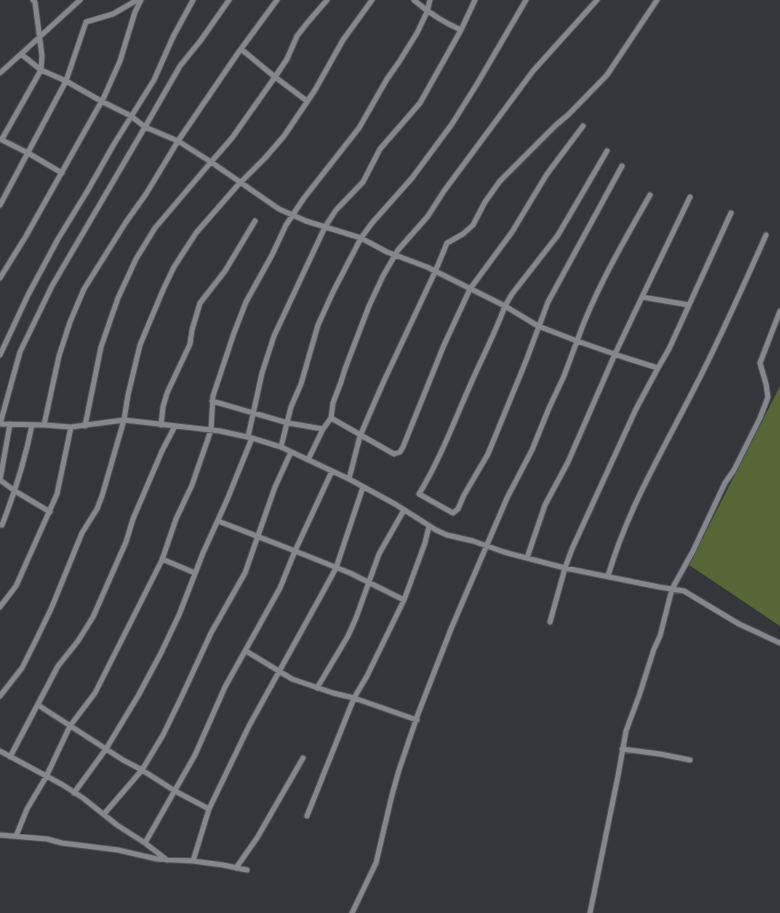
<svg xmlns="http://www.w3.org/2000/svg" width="780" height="913" viewBox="0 0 780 913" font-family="'Space Grotesk',sans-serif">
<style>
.green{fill:#566637}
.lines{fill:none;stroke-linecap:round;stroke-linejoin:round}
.minor-casing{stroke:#505156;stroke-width:7}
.minor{stroke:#84878d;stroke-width:5}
</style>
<rect width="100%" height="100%" fill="#33363b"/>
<path class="green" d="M780 386V626L689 565Z"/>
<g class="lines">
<defs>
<path id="minor" d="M461 30 475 0
M241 49 275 77 232 138 211 162 279 209 306 221 361 238 387 252 427 267 505 306 512 294 558 235 607 151
M21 54 80 0
M0 73 21 54 41 70 66 81 101 101 131 116 145 127 180 66 201 40 229 0
M307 101 275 77 287 59 297 36 308 22 327 0
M0 139 28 153 62 173
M2 139 41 70 42 56 35 2 33 0
M622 166 548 302 526 361 488 454 464 495 458 509 453 513 419 494C441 458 455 419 472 381 483 356 496 331 505 306L538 326 577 341C595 290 623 243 650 195
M0 205 66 81 86 22 113 14 137 0
M0 278 26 236 104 97 120 61 135 12 141 0
M642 297 690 197
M780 311 760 363 766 384 768 397 760 418 734 470 725 483 693 551 672 589 684 591 739 624 780 643
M0 355 28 295 58 239 88 190 114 144 154 80 173 37 193 0
M658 368 669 349 731 213
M212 401 288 423 323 429 331 418 333 403 341 382 345 369 369 306 383 276 398 250 428 216 444 191 533 71 597 0
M331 418 394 454 400 452 403 447 444 345 470 289 512 232 547 174 583 126
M0 424 44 425 71 427 124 420 220 431 252 438 281 447 349 479 395 504 436 530 447 535 473 541 504 552 565 568 659 587 672 589 660 636 654 649 639 696 626 731 618 776 590 913
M0 424 20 352 52 286 145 127 178 141 146 194 126 222 84 289 70 322 59 356 44 425
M10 424 0 480 15 491 50 512
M161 425 163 407 167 393 190 344 192 330 200 303 225 271 255 221
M85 426 101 347 118 298 136 259 155 228 211 162 178 141 238 53 277 0
M248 437 262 373 274 336 325 227 336 210 363 182 380 149 420 103 461 30C443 22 429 13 414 0
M281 447 291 407 301 384 318 325 333 292 361 238 372 223 412 178 452 124 477 84 526 0
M308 460 323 429
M332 471 295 551 350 573 404 600 425 543 429 526
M349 479 360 436 383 383 435 272 447 243 463 234 473 225 485 202 500 181 556 125 568 115 607 75 657 0
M2 525C15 492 25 460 32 425
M527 558 545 505 568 462 615 354 642 297 689 305
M162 559 195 573
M608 576C628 508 662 452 694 389 720 339 743 287 766 235
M0 607 16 586 57 494 71 427
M246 651 292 679 333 693 354 698 417 720
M317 688 348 636 356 618 379 554 404 510
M0 696 22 668 37 638 51 609 82 533 97 509 102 496 124 420 128 395 140 345 163 290 174 267 196 233 237 186 265 158 284 136 315 90 343 40 372 0
M38 705 123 760 142 770 175 791 209 809 249 726 323 592 336 568 363 487
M622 749 660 754 690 760
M0 751 63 785 83 798 117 825 145 843 167 860
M10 757 58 666 78 641 93 617 126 542 133 519 162 451 175 426
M74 793 106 749 138 696 161 653 179 615 203 553 227 500 252 438
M104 814 142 770 163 735 181 698 211 633 245 573 275 487 291 452
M307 816 354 698 367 676 404 600
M0 835 47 839 62 843 118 850 157 859 193 861 223 865 247 870
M16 836 27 809 46 777 70 726 95 693 162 560 176 519 192 485 211 430 213 396 234 333 246 302 272 255 286 225 304 198 359 128 387 79 399 62 417 33 427 12 430 0
M145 843 195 755 225 687 280 588 295 551 218 521
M193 861 209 809
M236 868 257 838 303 758
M352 913 376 863 392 795 399 770 418 714 451 629 507 498 532 450 549 408 564 376 577 341 623 357 658 368 636 409 572 549 565 568 550 622"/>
</defs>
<use href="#minor" class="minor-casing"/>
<use href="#minor" class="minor"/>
</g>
</svg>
